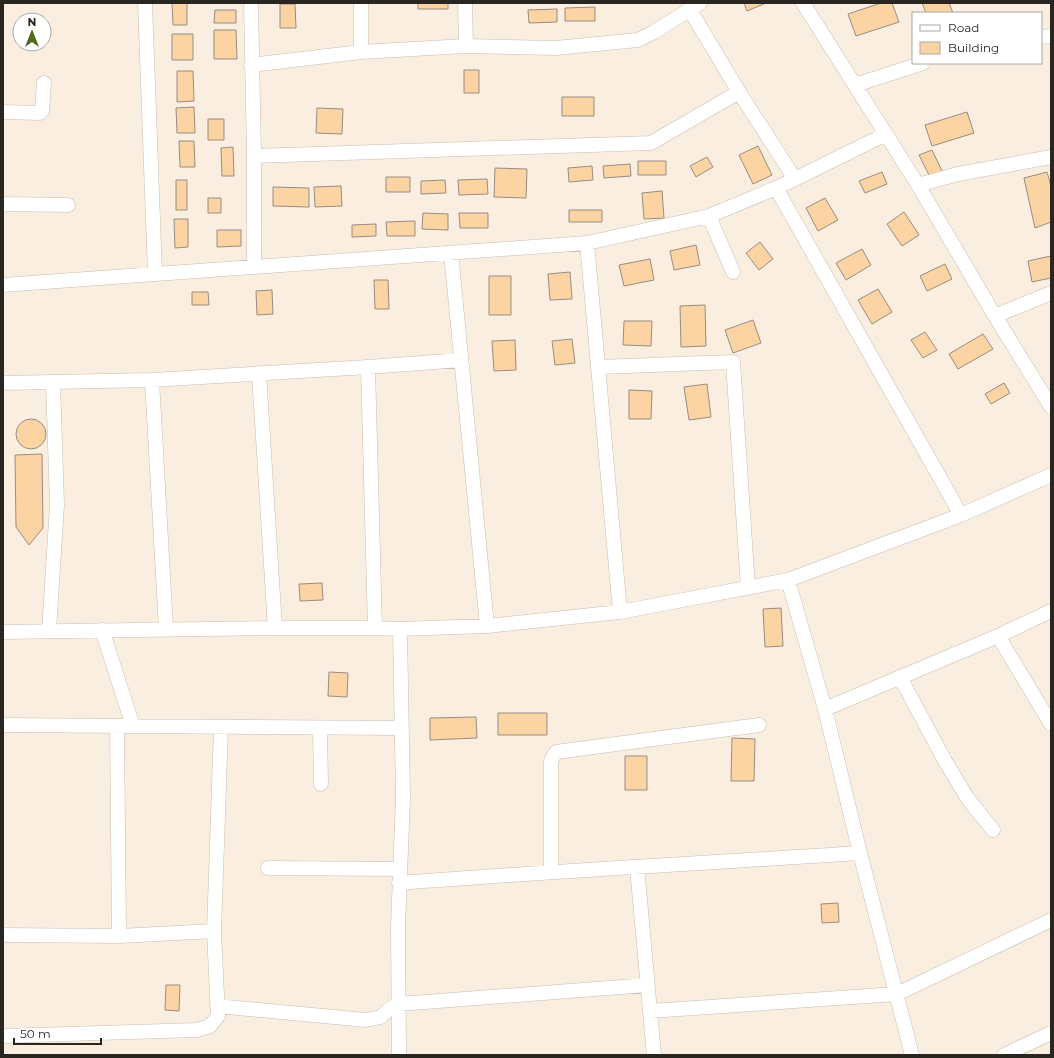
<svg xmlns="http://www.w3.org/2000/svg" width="1054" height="1058" viewBox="0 0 1054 1058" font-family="Montserrat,sans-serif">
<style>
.building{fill:#fcd3a3;stroke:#988d81}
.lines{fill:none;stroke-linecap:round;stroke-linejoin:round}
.minor-casing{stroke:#c8bdb0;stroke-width:15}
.minor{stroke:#fff;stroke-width:14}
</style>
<rect width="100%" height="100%" fill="#faeee1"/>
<path class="building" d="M172 3H187V25H173Z
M418 3H448V9H418Z
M744 3H766L747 11Z
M881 3H892L899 22 856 36 848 14Z
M922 3H949L953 13H926Z
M280 4H295L296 28H280Z
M595 7V21H565V8Z
M557 9V22L529 23 528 10Z
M215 10H236V23H214Z
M214 30H236L237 59H214Z
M172 34H193V60H172Z
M464 70H479V93H464Z
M177 71H193L194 101 177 102Z
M562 97H594V116H562Z
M194 107 195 133H177L176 108Z
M317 108 343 109 342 134 316 133Z
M967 112 974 133 932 146 925 125Z
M208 119H224V140H208Z
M179 141H194L195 167H180Z
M758 146 772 175 753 184 739 155Z
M233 147 234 176H222L221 148Z
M932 150 943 173 931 179 919 155Z
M707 157 713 167 696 177 690 166Z
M638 161H666V175H638Z
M630 164 631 176 604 178 603 166Z
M592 166 593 180 569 182 568 168Z
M495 168 527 169 526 198 494 197Z
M882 172 887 184 865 193 859 181Z
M1047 172 1051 186V222L1035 228 1024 178Z
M386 177H410V192H386Z
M487 179 488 194 459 195 458 180Z
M176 180H187V210H176Z
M445 180 446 193 421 194V181Z
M341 186 342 206 315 207 314 187Z
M273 187 309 188V207L273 206Z
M662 191 664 218 644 219 642 193Z
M208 198H221V213H208Z
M825 198 838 220 818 231 806 208Z
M569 210H602V222H569Z
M904 212 919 235 902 246 887 224Z
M423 213 448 214V230L422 229Z
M459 213H488V228H460Z
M174 219H188V247L175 248Z
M415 221V236H387L386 222Z
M376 224V236L352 237V225Z
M217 230H241V246L217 247Z
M760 242 773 259 759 270 746 253Z
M696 245 700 265 674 270 670 251Z
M862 249 871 265 846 280 836 263Z
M1051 256V278L1032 282 1028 261Z
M650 259 654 280 624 286 619 265Z
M945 264 952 279 927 291 920 276Z
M570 272 572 299 550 300 548 274Z
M489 276H511V315H489Z
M374 280H388L389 309H375Z
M878 289 892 312 872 324 858 300Z
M272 290 273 314 257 315 256 291Z
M192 292H208L209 305H192Z
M705 305 706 346 681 347 680 306Z
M753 320 761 343 733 353 725 330Z
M624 321H652L651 346 623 345Z
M925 332 937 350 923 358 911 340Z
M983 334 993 349 958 369 949 354Z
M572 339 575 363 555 365 552 341Z
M515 340 516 370 494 371 492 341Z
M1004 383 1010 393 991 404 985 394Z
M707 384 711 417 689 420 684 387Z
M629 390 652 391 651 419H629Z
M16 434a15 15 0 1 1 30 0a15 15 0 1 1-30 0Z
M42 454 43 528 29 545 16 527 15 455Z
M322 583 323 600 300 601 299 584Z
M781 608 783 646 765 647 763 609Z
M329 672 348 673 347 697 328 696Z
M498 713H547V735H498Z
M476 717 477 738 430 740V718Z
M732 738 755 739 754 781H731Z
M625 756H647V790H625Z
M838 903 839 922 822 923 821 904Z
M166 985H180L179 1011 165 1010Z"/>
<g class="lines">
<defs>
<path id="minor" d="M145 3 155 274
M251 3 254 156V267
M465 3 466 46
M803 3 918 185 995 316 1051 407
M690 10 739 92 795 179 776 188
M1041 37 1051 36
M361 52V3
M251 65 361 52 466 46 556 48 638 40 654 32 700 3
M855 85 923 63
M3 112 40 113 42 111 44 83
M254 156 651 143 739 92
M795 179 886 134
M918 185 958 174 1051 157
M3 204 68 205
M709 216 733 272
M587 243 620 612 788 580 961 515 1051 475
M3 285 587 243 709 216 776 188 961 515
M995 316 1051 293
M368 367 375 628
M598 367 733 362 748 588
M259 373 275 628
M152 380 166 629
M3 383 152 380 368 367 461 360
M788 580 825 709 860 853 912 1055
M487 626 620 612
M102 630 133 726
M49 631 57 505 53 382
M3 632 275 628H375L400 629 487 626 451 253
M998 636 1051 724
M900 677 945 761 968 799 993 830
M825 709 998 636 1051 611
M3 725 402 728
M117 726 119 936
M320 728 321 784
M637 867 654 1055
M268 868 400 869
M551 872V761L556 752 759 725
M399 883C553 871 706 863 860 853
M3 935 119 936 214 931 221 727
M217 1006 366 1020 381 1017 388 1010 399 1004 647 985
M650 1011 897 994 1051 920
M3 1036 197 1030 210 1026 218 1016 214 931
M399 1055 398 927 403 797 400 629
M1004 1055 1051 1033"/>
</defs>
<use href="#minor" class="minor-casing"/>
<use href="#minor" class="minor"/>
</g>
<rect width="1054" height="1058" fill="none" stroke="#292520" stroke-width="8"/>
<rect x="912" y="12" width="130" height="52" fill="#ffffff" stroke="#a9a8a6"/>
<rect x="920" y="25" width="20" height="6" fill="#ffffff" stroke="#a9a8a6"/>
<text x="948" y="32" font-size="12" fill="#292520">Road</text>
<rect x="920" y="42" width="20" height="12" fill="#fcd3a3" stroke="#a9a8a6"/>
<text x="948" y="52" font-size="12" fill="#292520">Building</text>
<g transform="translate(32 32)"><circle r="19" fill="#ffffff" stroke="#a9a8a6"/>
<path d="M0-3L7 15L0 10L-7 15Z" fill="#526a1a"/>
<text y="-6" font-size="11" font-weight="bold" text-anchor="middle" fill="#292520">N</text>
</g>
<path d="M14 1038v6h87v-6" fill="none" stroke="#292520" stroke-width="2"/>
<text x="20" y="1038" font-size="12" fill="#292520" stroke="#ffffff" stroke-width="3" paint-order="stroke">50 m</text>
</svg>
